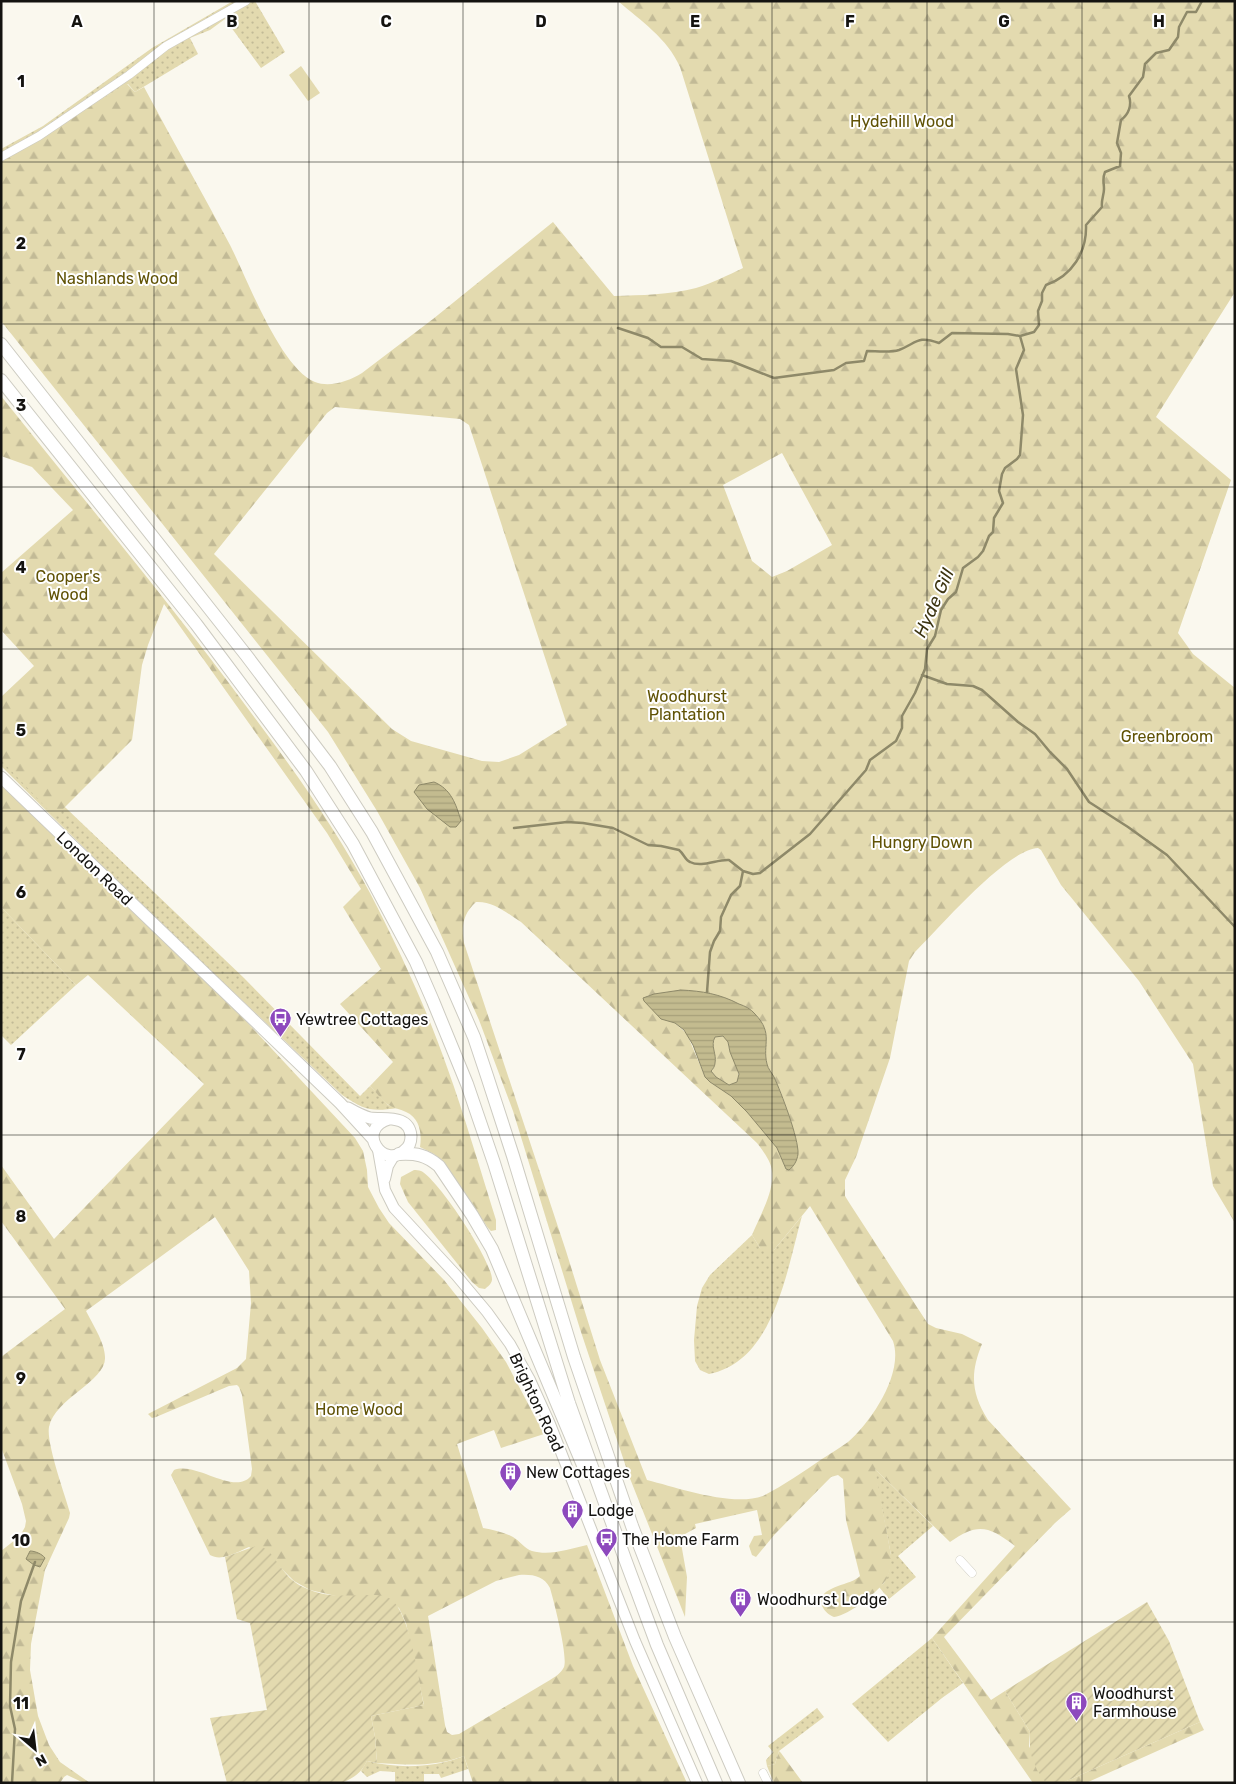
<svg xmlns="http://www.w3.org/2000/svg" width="1236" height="1784" viewBox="0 0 1236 1784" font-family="Rubik,sans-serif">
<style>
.grass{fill:url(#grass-dots)}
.forest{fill:url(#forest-firs);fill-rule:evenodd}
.park{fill:#e3daaf}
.garden{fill:url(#garden-furrows)}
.water{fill:url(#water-rules);stroke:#8e8969;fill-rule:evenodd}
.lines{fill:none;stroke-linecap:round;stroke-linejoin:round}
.stream{stroke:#8e8969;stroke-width:2.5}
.minor-casing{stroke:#cdcbc1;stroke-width:9}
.tertiary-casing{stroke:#cdcbc1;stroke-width:12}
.secondary-casing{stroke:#cdcbc1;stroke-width:13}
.trunk-casing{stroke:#cdcbc1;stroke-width:14}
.minor{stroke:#fff;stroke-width:8}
.tertiary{stroke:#fff;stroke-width:10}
.secondary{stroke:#fff;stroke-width:11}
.trunk{stroke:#fff;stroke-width:12}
.grid{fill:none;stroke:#141310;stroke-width:1;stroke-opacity:0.55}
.labels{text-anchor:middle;stroke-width:4;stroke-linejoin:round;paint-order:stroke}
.park-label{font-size:16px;fill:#605205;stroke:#fff}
.street-label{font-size:16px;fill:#141310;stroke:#fff}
.poi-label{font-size:16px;fill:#141310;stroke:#fff;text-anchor:start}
.water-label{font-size:18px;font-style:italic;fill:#3d3512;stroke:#fff}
.grid-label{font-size:16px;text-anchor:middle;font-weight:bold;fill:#141310;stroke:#fff;stroke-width:4;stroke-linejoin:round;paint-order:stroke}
</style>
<defs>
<pattern id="grass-dots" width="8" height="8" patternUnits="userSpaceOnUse" patternTransform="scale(1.25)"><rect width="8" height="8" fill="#e3daaf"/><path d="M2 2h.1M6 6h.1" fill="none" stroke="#c2ba96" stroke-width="1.8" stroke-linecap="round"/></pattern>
<pattern id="forest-firs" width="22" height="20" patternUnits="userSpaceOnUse" patternTransform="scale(1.25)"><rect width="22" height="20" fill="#e3daaf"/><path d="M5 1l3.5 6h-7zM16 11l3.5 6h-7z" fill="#c2ba96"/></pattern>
<pattern id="garden-furrows" width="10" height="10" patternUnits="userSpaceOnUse" patternTransform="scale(1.25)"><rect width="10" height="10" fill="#e3daaf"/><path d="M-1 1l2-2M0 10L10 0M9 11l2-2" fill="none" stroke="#c2ba96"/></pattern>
<pattern id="water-rules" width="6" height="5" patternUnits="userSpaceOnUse" patternTransform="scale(1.25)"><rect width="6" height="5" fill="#c3bb8f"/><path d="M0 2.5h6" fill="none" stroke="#a7a07a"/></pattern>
</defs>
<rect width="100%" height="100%" fill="#faf8ee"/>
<path class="grass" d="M233 1H255L285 52 261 68 225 19 210 30 190 38 198 54 135 92 128 84 1 157V149L43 126 152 48Z
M1 746 244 978 360 1096 370 1086 388 1105 398 1108C370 1112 365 1110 342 1095L149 912 1 766Z
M1 907 76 985 11 1045 1 1035Z
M802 1216C787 1269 774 1362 709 1374L700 1370 695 1361 694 1340 697 1306 702 1288 710 1275 752 1235 760 1248 774 1250Z
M874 1468 933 1526 898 1556 916 1577 889 1599 879 1587 884 1583 889 1572 891 1555Z
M932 1638 963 1683 942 1698 888 1742 852 1704Z
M817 1708 824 1717 779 1751 775 1764 767 1766 766 1760 773 1752 768 1746Z
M464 1756 468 1769 441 1778 439 1774H424V1783H395V1772L380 1771 367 1777 361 1771 367 1761C398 1769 434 1768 464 1756Z"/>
<path class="forest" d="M618 1H1235V292L1156 417 1231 480 1178 633 1193 654 1235 688V1223L1213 1186 1193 1064 1139 981 1061 885 1041 850 1038 848C1007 849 938 929 915 952L909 961 890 1058 856 1157 845 1180V1196L850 1204 928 1324 936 1328 962 1334 982 1344C970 1373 971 1393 988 1420L1071 1509 1055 1523 944 1637 991 1700 1005 1691 1030 1732 1029 1746 1046 1783H1033L932 1638 1015 1546C988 1525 977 1523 950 1542L875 1469 891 1555C891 1563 891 1570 887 1578 881 1590 848 1616 834 1617 829 1615 825 1612 822 1606 815 1586 851 1586 860 1576L846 1520 843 1479 838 1475 831 1477 775 1534 756 1557 752 1555 749 1546 754 1536 762 1535 757 1510 695 1524 696 1528 685 1534 681 1543 687 1577 685 1617 629 1476 580 1329 513 1111 479 1020 420 888 377 811 328 732 1 321V157L127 84 135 92 144 87C172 140 202 192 230 245 247 278 280 368 315 382 330 388 349 381 362 373L433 319 553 222 614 296C641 295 670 295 696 288 713 283 728 275 743 268L680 67C667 38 641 21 618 1ZM335 407 460 419 469 425 567 725 519 755 499 762 482 761 411 741 392 729 214 554 327 413ZM782 453 832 545 787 571 772 577 752 561 723 485ZM476 902C493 901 507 913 521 922L757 1143C763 1151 771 1161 772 1171 775 1190 759 1218 752 1235L760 1248 767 1253 774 1250 810 1206 893 1341C904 1373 872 1421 848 1442 840 1448 831 1453 822 1459 803 1472 784 1485 763 1496 732 1507 679 1488 647 1480L600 1360 566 1251 464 943C461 926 463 914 476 902ZM681 990C704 992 718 994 739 1004 745 1006 751 1009 755 1014 774 1034 762 1044 767 1064 768 1069 772 1073 774 1077 782 1094 798 1136 797 1154 797 1160 794 1166 789 1170L786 1169 777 1148 747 1112 731 1096 710 1082 705 1077 687 1034 675 1023 671 1022 647 996Z
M1 396C83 499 168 600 246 706 291 766 335 827 370 893 399 949 426 1007 447 1067 465 1117 480 1169 496 1220V1230L491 1231 488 1228 443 1161 434 1154 420 1147C422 1134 420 1118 406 1112 400 1109 393 1108 387 1104 381 1099 376 1092 370 1086L393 1062 340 1004 381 969 343 907 361 889 327 833 164 604 148 645 142 665 132 740 55 817 1 760V697L34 666 1 630V573L73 510 32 467 1 456Z
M1 777 188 959 355 1138 363 1151 367 1170 368 1187 379 1208 389 1223 444 1280 482 1328 506 1362 544 1434 501 1448 494 1430 457 1444 483 1528C493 1530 504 1532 513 1537 520 1541 525 1549 532 1551 550 1556 569 1549 587 1545L633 1666 687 1783H473L464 1756C434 1767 409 1765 377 1763L375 1737 371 1716 424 1705 406 1623 399 1608 382 1596H336L310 1590 294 1581 280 1567 249 1547C237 1552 222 1562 210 1555L171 1475 174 1470C196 1461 234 1496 251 1476L252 1469 242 1395 239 1387 237 1385 229 1386 156 1417 152 1418 148 1414 237 1368 246 1359 251 1303 249 1271 215 1217 86 1311C92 1323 105 1343 105 1357 107 1381 55 1398 49 1427 46 1443 65 1495 70 1513L69 1518 45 1570 31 1644 30 1670 38 1716 49 1745 60 1762 90 1783H84L67 1775 64 1777 60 1783H1V1551L20 1536 25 1527 26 1521 22 1504 1 1447V1357L65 1309 1 1221V1165L54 1239 204 1084 88 975 76 985 1 907ZM519 1575C532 1574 544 1576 550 1588 554 1602 568 1656 564 1667 561 1673 555 1677 550 1680L459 1734 452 1735 447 1732 445 1725 428 1616 496 1581Z
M724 1036 728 1042C728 1055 743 1069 737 1082L729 1085 716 1077 711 1071C713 1069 715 1066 715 1063 717 1054 710 1046 715 1037Z
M414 1170C416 1170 419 1170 421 1171 438 1179 493 1262 492 1280 491 1285 488 1286 485 1289L479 1288 472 1282 408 1202 400 1184 401 1177Z
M1200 1722 1204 1730 1086 1783H1062Z
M779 1751 781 1753 803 1783H774L767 1766 775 1764Z"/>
<path class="park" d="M301 66 320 93 308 101 289 75Z"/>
<path class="garden" d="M256 1546C271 1547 274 1560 283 1570 288 1577 295 1583 303 1587 323 1597 341 1596 363 1595 371 1595 381 1594 389 1598 410 1609 419 1682 424 1705L371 1716 375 1737 377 1763 367 1761C362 1772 353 1779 341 1783H227L210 1718 267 1710 250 1623 237 1619 225 1557Z
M1147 1602 1169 1641 1200 1722 1062 1783H1046L1037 1770 1030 1752V1732L1005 1691Z"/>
<path class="water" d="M434 782C451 789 456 804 461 821L456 827H450L427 809 414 792 419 785Z
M681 990C702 991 720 994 739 1004 745 1006 751 1009 755 1014 774 1034 762 1044 767 1064 768 1069 772 1073 774 1077 781 1092 799 1139 798 1154 797 1161 794 1166 789 1170L786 1169 777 1148 747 1112 731 1096 710 1082 705 1077 693 1045 684 1030 675 1023 661 1019 644 1001 643 998 654 994ZM723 1036 728 1042 730 1052 739 1074 737 1082 729 1085 716 1077 711 1071C713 1069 715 1066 715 1063 717 1054 710 1046 715 1037Z
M30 1551C35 1551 42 1554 45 1558L40 1567 34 1565 26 1559Z"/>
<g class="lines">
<path class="stream" d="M618 328 648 338 661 347H682L702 359 731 361 774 378 834 370 846 363 864 361 867 351C876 351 890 353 899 350 917 343 917 335 939 343L952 333 1008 334 1020 336 1034 332 1039 325 1038 311 1042 301V293L1046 285C1072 276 1087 252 1086 225L1102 207C1101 200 1104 195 1104 189 1104 182 1102 179 1105 172L1120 166 1121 153 1117 143 1121 120C1129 114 1132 105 1129 96L1143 77 1145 64 1156 53 1169 50 1178 37 1179 27 1187 12H1196L1202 1
M922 675 947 684 973 686 982 690 1018 722 1035 734 1050 752 1067 769 1089 802 1128 827 1167 855 1235 927
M514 828 567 822 583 823 613 828 648 845 661 846 679 850C684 854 685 860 690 862 702 868 717 859 729 860L743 871
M707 992 710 952 714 941 720 931 721 917 731 895 740 886 743 871 753 874 760 873 810 834 866 770 870 760 896 741 902 728V716L915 693 925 669 927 649 935 636 941 610 948 599 956 592 963 568 978 557 983 551 989 536 993 532 994 518 1003 503 999 491 1002 474 1005 468 1017 459 1020 455 1023 415 1016 369 1024 350 1020 336
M12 1783 15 1729 10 1706 11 1662 21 1601 35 1562"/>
<defs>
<path id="minor" d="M1 157 39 136 129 75 166 46 246 1
M960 1560 972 1573
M763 1773 768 1783"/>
<path id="tertiary" d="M378 1150 385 1190 394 1208 456 1275 487 1312 510 1344 530 1380 550 1424 635 1641 697 1783
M385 1179 388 1166 394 1156"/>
<path id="secondary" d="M1 777 340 1103 373 1139
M348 1108C355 1112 362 1116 370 1118 385 1120 409 1114 411 1136 411 1141 409 1147 405 1150 383 1171 355 1129 389 1119"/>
<path id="trunk" d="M1 344 246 655 330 766 372 832 437 952 474 1037 487 1076 513 1156 574 1357 632 1526 675 1637 739 1783
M1 380 196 624 306 771 353 844 416 962 433 1001 467 1084 494 1163 569 1403 625 1559 657 1645 716 1783
M399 1154C416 1153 426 1155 439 1166L472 1215 492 1249 585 1470"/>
</defs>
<use href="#minor" class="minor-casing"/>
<use href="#tertiary" class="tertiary-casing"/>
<use href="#secondary" class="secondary-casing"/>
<use href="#trunk" class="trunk-casing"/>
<use href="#minor" class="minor"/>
<use href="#tertiary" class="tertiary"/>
<use href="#secondary" class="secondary"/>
<use href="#trunk" class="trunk"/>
</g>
<path class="grid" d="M154 1V1783M309 1V1783M463 1V1783M618 1V1783M772 1V1783M927 1V1783M1082 1V1783M1 162H1235M1 324H1235M1 487H1235M1 649H1235M1 811H1235M1 973H1235M1 1135H1235M1 1297H1235M1 1460H1235M1 1622H1235"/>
<defs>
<symbol id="bus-pin" viewBox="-11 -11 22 30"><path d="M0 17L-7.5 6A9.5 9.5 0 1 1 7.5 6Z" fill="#8d49bd" stroke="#fff"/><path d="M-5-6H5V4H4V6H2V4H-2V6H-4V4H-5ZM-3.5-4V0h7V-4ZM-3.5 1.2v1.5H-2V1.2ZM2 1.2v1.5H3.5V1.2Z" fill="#fff"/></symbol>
<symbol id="building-pin" viewBox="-11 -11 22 30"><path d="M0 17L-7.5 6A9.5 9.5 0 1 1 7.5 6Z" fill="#8d49bd" stroke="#fff"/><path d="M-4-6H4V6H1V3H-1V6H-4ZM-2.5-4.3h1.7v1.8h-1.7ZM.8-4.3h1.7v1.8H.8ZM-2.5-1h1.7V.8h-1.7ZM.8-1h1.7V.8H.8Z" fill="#fff"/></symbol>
</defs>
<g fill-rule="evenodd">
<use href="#bus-pin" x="268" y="1006" width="25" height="34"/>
<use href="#building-pin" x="498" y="1460" width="25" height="34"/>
<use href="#building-pin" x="560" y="1498" width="25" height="34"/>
<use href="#bus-pin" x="594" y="1526" width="25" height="34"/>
<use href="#building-pin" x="728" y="1586" width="25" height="34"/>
<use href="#building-pin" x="1064" y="1690" width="25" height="34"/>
</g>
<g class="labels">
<g class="park-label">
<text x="902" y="127">Hydehill Wood</text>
<text x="117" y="284">Nashlands Wood</text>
<text x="68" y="582">Cooper's<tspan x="68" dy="18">Wood</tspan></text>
<text x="687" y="702">Woodhurst<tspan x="687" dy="18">Plantation</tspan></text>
<text x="1167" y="742">Greenbroom</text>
<text x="922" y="848">Hungry Down</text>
<text x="359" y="1415">Home Wood</text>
</g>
<g class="street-label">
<text transform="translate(95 868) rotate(44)" y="6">London Road</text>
<text transform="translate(537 1402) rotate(65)" y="6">Brighton Road</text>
</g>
<g class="poi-label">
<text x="296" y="1025">Yewtree Cottages</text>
<text x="526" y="1478">New Cottages</text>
<text x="588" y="1516">Lodge</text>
<text x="622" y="1545">The Home Farm</text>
<text x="757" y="1605">Woodhurst Lodge</text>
<text x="1093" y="1699">Woodhurst<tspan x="1093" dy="18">Farmhouse</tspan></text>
</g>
<g class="water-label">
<text transform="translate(934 603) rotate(-66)" y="6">Hyde Gill</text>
</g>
</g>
<g class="grid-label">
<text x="77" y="27">A</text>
<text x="232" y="27">B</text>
<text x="386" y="27">C</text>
<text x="541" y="27">D</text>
<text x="695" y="27">E</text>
<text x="850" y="27">F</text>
<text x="1004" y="27">G</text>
<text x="1159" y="27">H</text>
<text x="21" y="87">1</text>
<text x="21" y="249">2</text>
<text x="21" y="411">3</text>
<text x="21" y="573">4</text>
<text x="21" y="736">5</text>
<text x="21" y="898">6</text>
<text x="21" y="1060">7</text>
<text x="21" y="1222">8</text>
<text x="21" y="1384">9</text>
<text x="21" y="1546">10</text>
<text x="21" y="1709">11</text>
</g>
<rect width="1236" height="1784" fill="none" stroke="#141310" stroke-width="5"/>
<g transform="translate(35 1749) rotate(152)" stroke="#ffffff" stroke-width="4" paint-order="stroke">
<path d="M0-4L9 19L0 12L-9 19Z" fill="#141310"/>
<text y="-8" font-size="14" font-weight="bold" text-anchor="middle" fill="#141310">N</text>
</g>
</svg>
